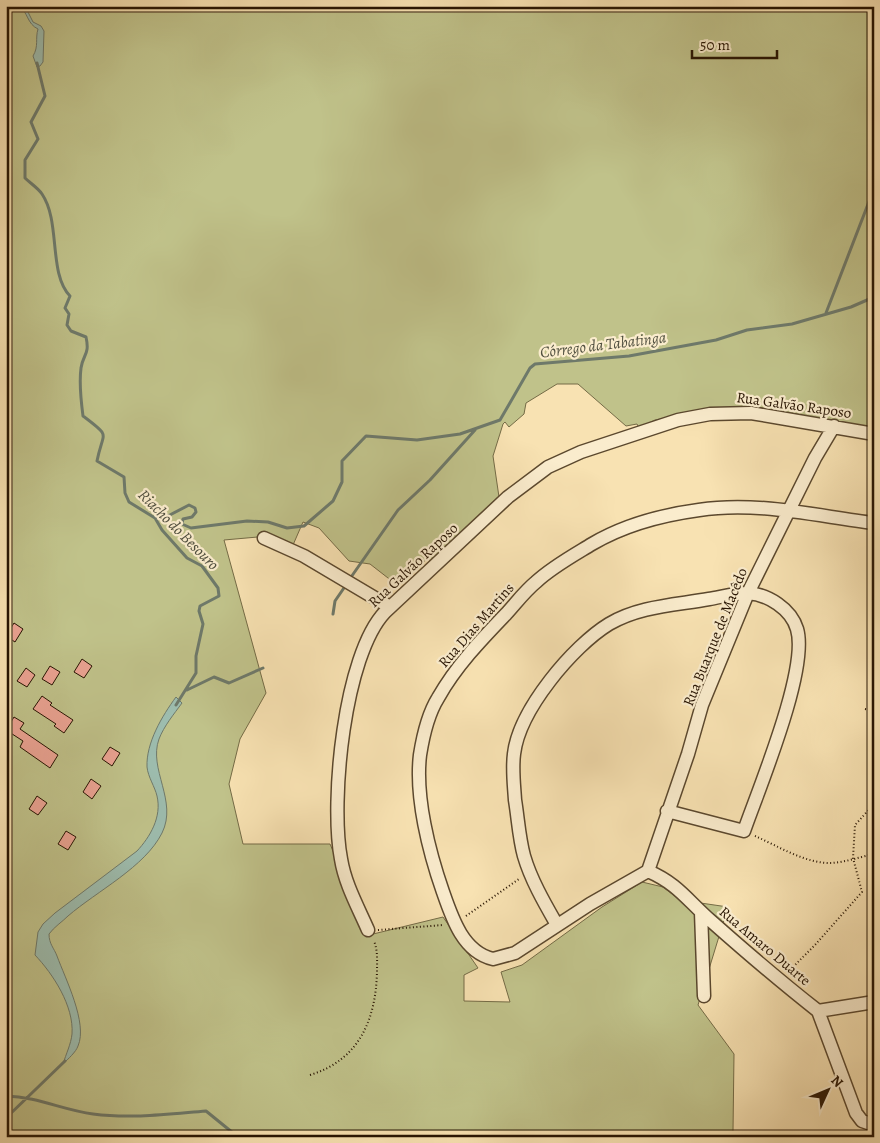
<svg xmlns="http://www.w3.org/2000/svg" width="880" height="1143" viewBox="0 0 880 1143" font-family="Alegreya,serif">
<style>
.green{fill:#c0c28a;stroke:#746b46}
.water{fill:#9dbdaf;stroke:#6e796a}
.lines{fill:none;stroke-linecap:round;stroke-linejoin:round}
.stream{stroke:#6e796a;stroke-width:3}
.building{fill:#eba393;stroke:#271402}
.street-casing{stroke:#5b482e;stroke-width:15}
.path{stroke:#271402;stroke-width:2;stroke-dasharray:1 2.5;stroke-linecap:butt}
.street{stroke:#faeccd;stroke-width:12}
.labels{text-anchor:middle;stroke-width:4.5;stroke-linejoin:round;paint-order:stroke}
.street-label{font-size:15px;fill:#271402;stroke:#faeccd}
.water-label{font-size:16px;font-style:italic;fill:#504f3f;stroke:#faeccd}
</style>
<rect width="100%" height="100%" fill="#f8e2b2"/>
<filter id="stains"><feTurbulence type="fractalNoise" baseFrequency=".004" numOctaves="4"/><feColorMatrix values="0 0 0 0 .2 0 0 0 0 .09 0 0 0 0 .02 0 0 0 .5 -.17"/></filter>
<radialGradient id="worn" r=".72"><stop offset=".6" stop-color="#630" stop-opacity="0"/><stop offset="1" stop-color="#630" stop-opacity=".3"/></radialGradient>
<path class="green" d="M6 6H874V431L732 407 655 420 639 428 637 424 626 426 578 384H557L526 403 524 414 509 427 505 422 503 424 493 456 499 497 432 561 427 559 397 585 370 564 349 561 319 528 303 522 293 545 269 536 224 540 266 693 240 739 229 784 243 844H330L369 935 443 917 478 968 464 975V1001L510 1002 501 972 522 965 602 907 642 882 663 887 680 900 728 907 698 1005 734 1054 733 1131 738 1137H6Z"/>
<path class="water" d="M19 6H25L33 22 41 26 44 31 43 62 40 66 37 67 33 56C39 46 35 39 38 29 27 24 28 12 19 6Z
M176 697 182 703C174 714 164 726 159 739 148 769 178 801 162 833 145 867 97 891 68 916 62 922 54 927 49 934 49 944 54 948 57 956 65 978 88 1023 78 1046 76 1052 68 1059 63 1064 66 1054 71 1044 72 1034 74 1006 53 974 35 955L38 932 43 924 55 913 137 851C150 837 162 817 157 796 155 787 148 777 147 767 146 743 162 716 176 697Z"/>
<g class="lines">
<path class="stream" d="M37 63 45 96 31 122 38 139 25 160V178C30 183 38 188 42 194 61 222 48 273 70 296L65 308 69 314 67 325 71 331 86 337C90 355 83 354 81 368 79 383 81 401 83 416 112 438 103 430 97 461L124 477 125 493 129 502 155 518 162 530 187 558 202 566 218 588 219 596 200 606 199 611 203 624 196 656V673L176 705
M826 313 870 199 874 196
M155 518 166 517 189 505 195 508 196 512 192 517 183 519 182 524 191 528 247 521 268 522 287 528 304 526 333 501 342 482V461L366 436 417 440 460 434 500 420 530 368 535 364 629 356 716 340 747 330 792 324 851 307 874 297
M349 580 398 510 430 480 475 430
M333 614 335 601 346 585
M187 690 214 677 229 683 263 668
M6 1096C38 1097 63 1110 93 1114 131 1119 169 1114 206 1111L238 1137
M6 1118 65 1061"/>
</g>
<path class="building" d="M14 623 23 629 15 642 6 636Z
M82 659 92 666 84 678 74 672Z
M50 666 60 672 52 685 42 679Z
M26 668 35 675 27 687 17 681Z
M42 696 52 703 50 705 73 720 64 733 54 726 56 724 33 709Z
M14 717 24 723 20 729 58 755 50 768 20 747 23 741 6 730Z
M110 747 120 753 112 766 102 759Z
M91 779 101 786 92 799 83 792Z
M37 796 47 803 38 815 29 809Z
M66 831 76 837 68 850 58 844Z"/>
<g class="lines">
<defs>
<path id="street" d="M264 538 304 556 390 607
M648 871 590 904 515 953 493 959C463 952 452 918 443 892 429 852 415 797 420 755 423 736 428 714 438 698 456 666 481 640 506 614 516 603 525 591 536 582 552 567 574 555 592 544 624 525 662 515 699 510 757 501 816 516 874 523
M648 871 688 754 702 705 748 593 815 458 834 426
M648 871C678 884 687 900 711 921 746 952 781 982 818 1011L874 1002
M701 912 704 996
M557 925C545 904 531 880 524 856 519 838 518 818 515 800 514 784 512 769 514 754 519 710 573 646 609 624 639 606 676 605 709 599 721 597 735 593 747 593 768 594 791 609 797 629 809 669 759 788 744 831L667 811
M368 930C358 907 345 884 341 859 330 802 344 655 385 612L508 497 548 467 581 452 678 420 710 414 751 413 874 434
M818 1011 856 1113 862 1121 874 1125"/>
</defs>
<use href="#street" class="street-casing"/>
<path class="path" d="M865 709 874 711
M755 836C778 846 806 864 832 863 846 862 860 857 874 854
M466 916 519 879
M378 930 443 925
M788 972 815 945 862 892 853 858 855 825 874 804
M310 1075C359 1060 376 1020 377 971 377 961 378 951 374 941"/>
<use href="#street" class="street"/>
</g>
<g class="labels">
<g class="street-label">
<text transform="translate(794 405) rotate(8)" y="5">Rua Galvão Raposo</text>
<text transform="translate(413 565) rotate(-43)" y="5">Rua Galvão Raposo</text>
<text transform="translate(476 625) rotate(-49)" y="5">Rua Dias Martins</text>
<text transform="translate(715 637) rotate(-68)" y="5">Rua Buarque de Macêdo</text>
<text transform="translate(765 946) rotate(40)" y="5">Rua Amaro Duarte</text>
</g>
<g class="water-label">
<text transform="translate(603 344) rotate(-7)" y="6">Córrego da Tabatinga</text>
<text transform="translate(179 529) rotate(45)" y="6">Riacho do Besouro</text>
</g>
</g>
<rect width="880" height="1143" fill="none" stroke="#f8e2b2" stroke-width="25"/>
<rect x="8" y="8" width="865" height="1128" fill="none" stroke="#271402" stroke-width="2.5"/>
<rect x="12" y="12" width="855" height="1118" fill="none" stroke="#271402"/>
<g transform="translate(828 1090) rotate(46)" stroke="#faeccd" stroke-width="4" paint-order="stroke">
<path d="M0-4L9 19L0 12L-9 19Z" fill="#271402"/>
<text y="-8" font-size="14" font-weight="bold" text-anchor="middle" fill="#271402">N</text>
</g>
<path d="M692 50v8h85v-8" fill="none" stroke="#271402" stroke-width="2.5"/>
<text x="700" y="50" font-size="15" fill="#271402" stroke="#faeccd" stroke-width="4" paint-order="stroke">50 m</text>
<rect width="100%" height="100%" filter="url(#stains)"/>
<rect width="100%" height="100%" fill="url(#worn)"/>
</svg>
